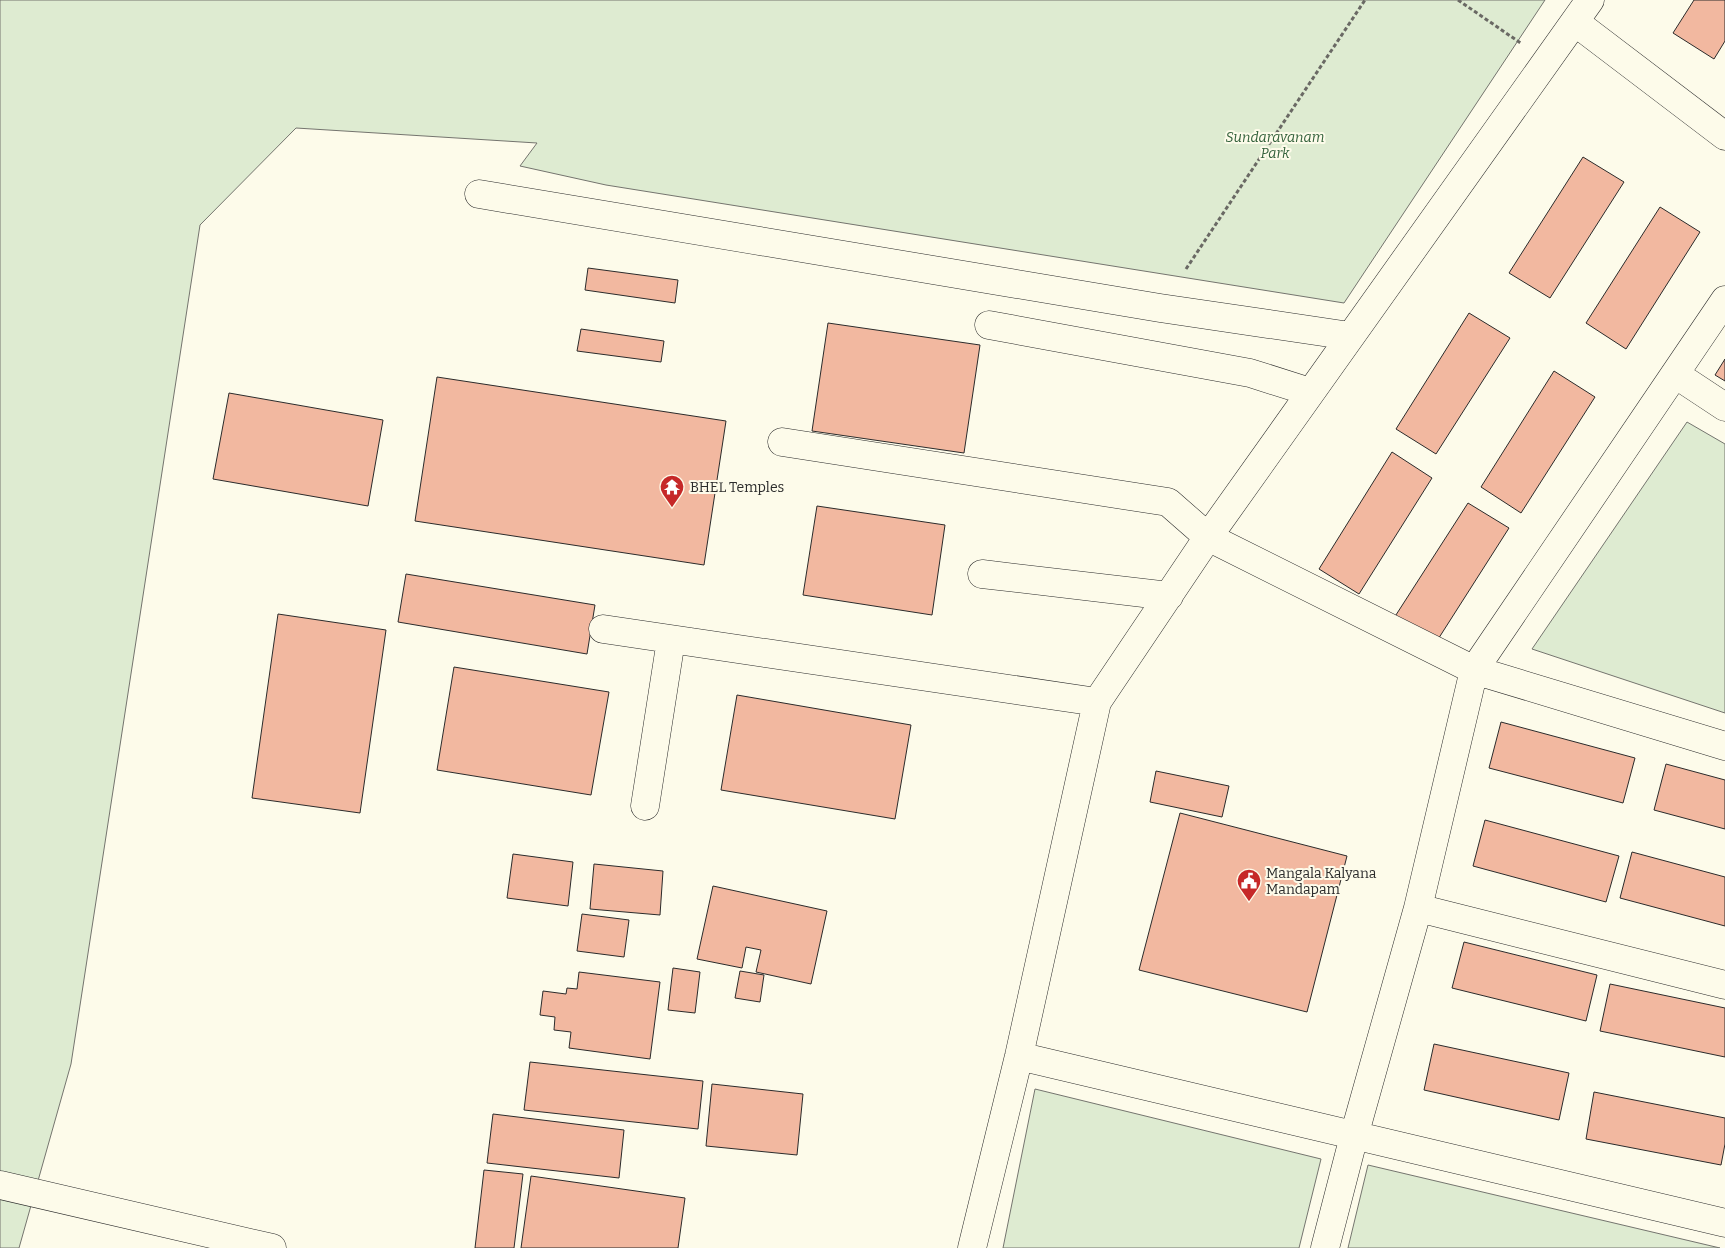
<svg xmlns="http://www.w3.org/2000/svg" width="1725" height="1248" viewBox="0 0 1725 1248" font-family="Bitter,serif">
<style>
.green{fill:#deebd1;stroke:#74746e}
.building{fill:#f2b8a0;stroke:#2b2b2b}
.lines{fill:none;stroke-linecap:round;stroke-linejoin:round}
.minor-casing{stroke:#2b2b2b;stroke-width:29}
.path{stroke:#6a6964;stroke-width:3;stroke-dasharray:4 2.5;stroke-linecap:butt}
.minor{stroke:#fdfbea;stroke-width:28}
.labels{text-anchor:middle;stroke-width:4;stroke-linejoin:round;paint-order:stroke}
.park-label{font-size:14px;font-style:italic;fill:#34623c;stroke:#fdfbea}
.poi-label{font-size:14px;fill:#2b2b2b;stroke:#fdfbea;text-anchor:start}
</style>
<rect width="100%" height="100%" fill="#fdfbea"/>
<path class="green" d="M0 0H1545L1344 303 606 185 520 166 537 143 296 128 200 225 71 1064 19 1248H0Z
M1687 422 1725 444V713L1532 649Z
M1035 1089 1321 1159 1299 1248H1003Z
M1368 1165 1720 1248H1348Z"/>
<path class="building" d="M1694 0H1725V41L1714 59 1673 33Z
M1583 157 1624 182 1550 298 1509 273Z
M1660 207 1700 232 1626 349 1586 323Z
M588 268 678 280 675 303 585 290Z
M1469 313 1510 338 1436 454 1396 429Z
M828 323 980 345 964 453 812 431Z
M581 329 664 341 661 362 577 351Z
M1725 359V381L1715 375Z
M1554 371 1595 397 1521 513 1481 487Z
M437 377 726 421 704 565 415 521Z
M229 393 383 420 368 506 213 479Z
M1392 452 1432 478 1359 594 1319 569Z
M1468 503 1509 528 1435 644 1394 618Z
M817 506 945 525 932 615 803 595Z
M406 574 595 605 587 654 398 622Z
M278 614 386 630 360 813 252 798Z
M454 667 609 692 591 795 437 770Z
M737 695 911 725 895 819 721 790Z
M1501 722 1635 758 1623 803 1489 768Z
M1666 764 1725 780V829L1654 810Z
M1156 771 1229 786 1222 817 1150 802Z
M1180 813 1347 856 1307 1012 1139 970Z
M1485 820 1619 856 1606 902 1473 866Z
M1632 852 1725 877V926L1620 898Z
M513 854 573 862 568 906 507 898Z
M594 864 663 871 660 915 590 909Z
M713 886 827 911 811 984 756 972 761 950 746 947 742 968 697 959Z
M582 914 629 920 624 957 577 951Z
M1464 942 1597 975 1586 1021 1452 988Z
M673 968 700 972 695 1013 668 1010Z
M740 971 764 975 760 1002 735 998Z
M579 972 660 982 650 1059 569 1048 571 1032 554 1030 555 1017 540 1015 543 991 566 994 567 988 577 989Z
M1610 984 1725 1008V1057L1600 1031Z
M1434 1044 1569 1073 1559 1120 1424 1090Z
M530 1062 703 1081 698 1129 524 1110Z
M712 1084 803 1094 797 1155 706 1146Z
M1594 1092 1725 1118V1144L1721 1165 1586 1139Z
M493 1114 624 1130 619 1178 487 1163Z
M484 1170 523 1174 514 1248H475Z
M531 1176 685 1198 678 1248H521Z"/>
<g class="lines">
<defs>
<path id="minor" d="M1575 22 1725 136
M479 194 1160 308 1350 336
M989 325 1250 373 1310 392
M1675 374 1725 407
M782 442 1168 502 1208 537 1474 670 1725 746
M982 574 1169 596
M603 629 1097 702
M645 806 671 640
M1418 908 1725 985
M1019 1056 1725 1223
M0 1185 272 1248
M972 1248 1019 1056 1097 702 1208 537 1590 0
M1325 1248 1354 1136 1418 908 1474 670 1725 300"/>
</defs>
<use href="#minor" class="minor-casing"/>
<path class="path" d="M1458 0 1522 44
M1186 269 1365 0"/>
<use href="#minor" class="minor"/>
</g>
<defs>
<symbol id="temple-pin" viewBox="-11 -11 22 30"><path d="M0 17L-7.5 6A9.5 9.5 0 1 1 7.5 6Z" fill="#c62828" stroke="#fdfbea"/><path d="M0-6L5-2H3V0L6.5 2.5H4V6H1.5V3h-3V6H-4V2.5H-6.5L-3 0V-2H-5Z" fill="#fff"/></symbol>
<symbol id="civic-pin" viewBox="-11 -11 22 30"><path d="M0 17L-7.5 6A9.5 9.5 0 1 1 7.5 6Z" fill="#c62828" stroke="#fdfbea"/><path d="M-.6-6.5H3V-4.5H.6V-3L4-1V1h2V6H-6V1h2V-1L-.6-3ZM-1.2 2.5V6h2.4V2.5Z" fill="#fff"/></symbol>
</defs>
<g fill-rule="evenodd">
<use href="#temple-pin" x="658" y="473" width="28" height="38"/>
<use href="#civic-pin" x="1235" y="867" width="28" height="38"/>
</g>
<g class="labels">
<g class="park-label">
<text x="1275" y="142">Sundaravanam<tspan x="1275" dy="16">Park</tspan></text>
</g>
<g class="poi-label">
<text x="690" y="492">BHEL Temples</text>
<text x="1266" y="878">Mangala Kalyana<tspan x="1266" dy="16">Mandapam</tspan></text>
</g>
</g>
</svg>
